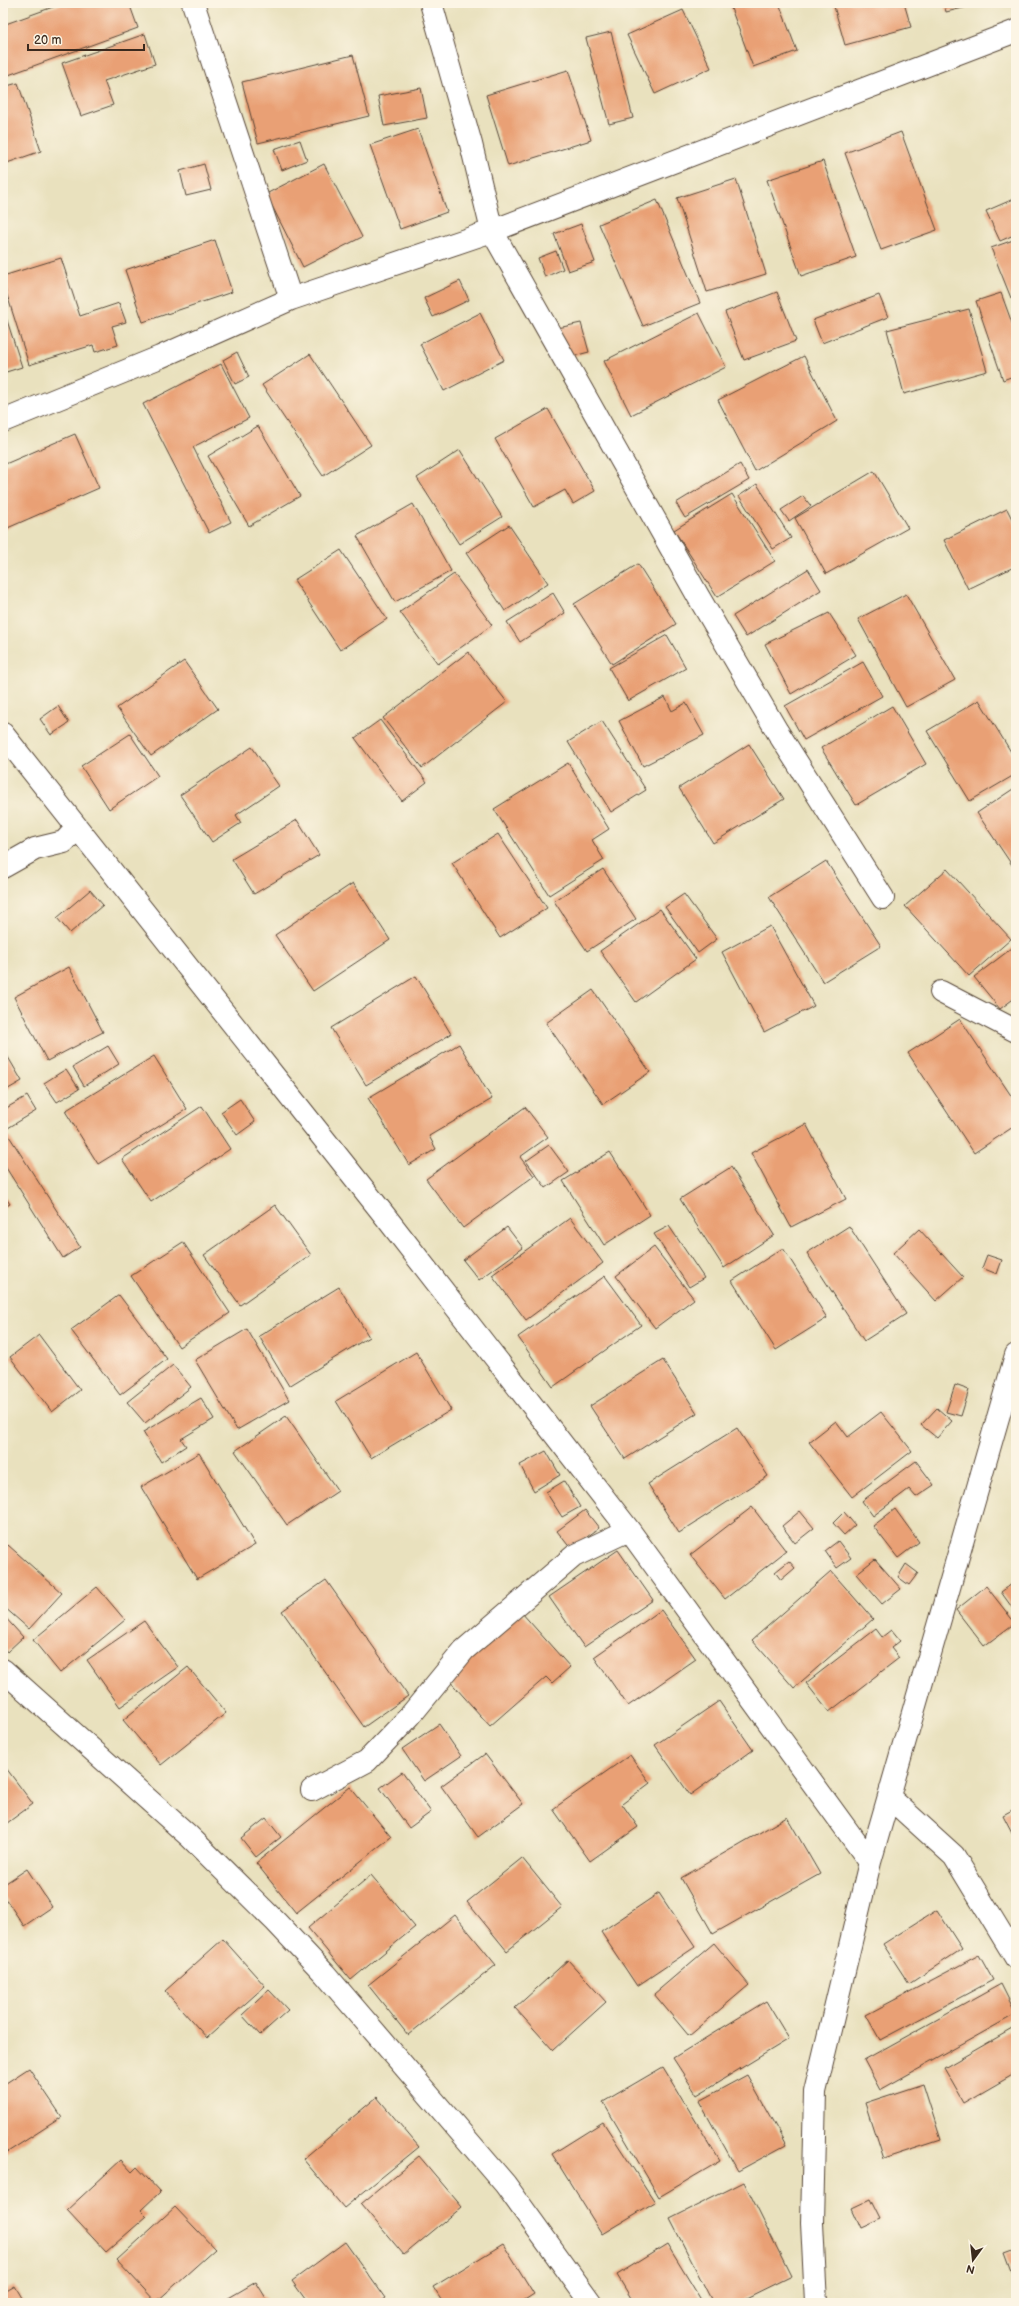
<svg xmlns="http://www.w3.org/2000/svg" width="1019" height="2306" viewBox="0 0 1019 2306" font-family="'Balsamiq Sans',sans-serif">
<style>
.building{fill:#e9a074}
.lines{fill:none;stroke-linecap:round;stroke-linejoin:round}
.minor-casing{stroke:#554536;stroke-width:24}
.minor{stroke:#fff;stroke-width:22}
</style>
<rect width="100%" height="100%" fill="#fcf5e5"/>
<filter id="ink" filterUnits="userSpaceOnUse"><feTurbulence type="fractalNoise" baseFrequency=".025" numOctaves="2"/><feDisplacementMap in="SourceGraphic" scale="8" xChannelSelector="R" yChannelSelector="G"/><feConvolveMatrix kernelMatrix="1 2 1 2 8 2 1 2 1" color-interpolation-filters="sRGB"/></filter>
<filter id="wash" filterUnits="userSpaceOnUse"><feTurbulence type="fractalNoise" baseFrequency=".012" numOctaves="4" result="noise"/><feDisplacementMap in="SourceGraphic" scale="16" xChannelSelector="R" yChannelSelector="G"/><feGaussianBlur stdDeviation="0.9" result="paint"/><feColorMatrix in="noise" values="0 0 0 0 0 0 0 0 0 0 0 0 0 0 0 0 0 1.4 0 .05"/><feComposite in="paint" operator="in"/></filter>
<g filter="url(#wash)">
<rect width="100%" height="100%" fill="#e9e1be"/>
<g id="blocks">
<path class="building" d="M64 3H129L138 28 3 77V25Z
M729 3H779L797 51 753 67Z
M833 3H904L911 27 845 45Z
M944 3H980V4L946 12Z
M683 10 711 68 655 94 627 35Z
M611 32 633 118 609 124 586 38Z
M145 34 155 64 104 81 113 105 81 116 62 63Z
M353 55 369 116 258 143 242 82Z
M568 70 591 140 508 166 486 95Z
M18 83 41 151 7 163 3 152V87Z
M421 88 427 118 384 126 378 96Z
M418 129 447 212 400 229 370 145Z
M901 132 937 230 881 250 845 153Z
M300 140 307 160 282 170 274 149Z
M823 161 856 257 801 276 767 180Z
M204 164 211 190 186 196 180 171Z
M324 164 362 237 303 267 266 194Z
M736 179 766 274 707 292 677 198Z
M1016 198V234L1000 241 986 211Z
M657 200 700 303 643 326 599 224Z
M581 224 595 262 568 271 554 234Z
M1016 239V296L1011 298 991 248Z
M215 240 232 292 143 322 125 270Z
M556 251 563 269 545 277 538 258Z
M61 258 80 316 119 303 126 322 112 326 118 345 95 352 93 345 29 365 3 282V276Z
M460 281 469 300 433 317 424 298Z
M777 292 796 341 744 360 725 312Z
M1001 293 1016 334V375L1003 380 976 301Z
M879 295 888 317 822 343 813 320Z
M3 308 22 367 3 373Z
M969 309 987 371 904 394 887 330Z
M480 313 504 360 444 391 420 344Z
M699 313 726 367 631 415 604 361Z
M581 323 589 352 566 358 558 328Z
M237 352 249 377 235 384 223 360Z
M310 354 371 445 323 476 262 385Z
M804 356 837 421 755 471 718 400Z
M221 364 249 418 193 447 231 522 209 533 143 404Z
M548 409 595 491 573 504 565 490 534 507 495 439Z
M258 426 300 496 249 526 208 456Z
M75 434 99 488 3 530V465Z
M460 450 502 517 459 544 417 478Z
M740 464 749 480 685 518 676 503Z
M874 471 908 528 826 574 795 518Z
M757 484 791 538 773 549 739 496Z
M732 494 775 561 717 597 674 530Z
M803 496 811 506 789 521 781 510Z
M413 504 451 571 395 602 357 536Z
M1007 509 1016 527V566L968 589 944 540Z
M509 525 548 583 505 611 466 553Z
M341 550 387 619 340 650 294 580Z
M638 564 676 624 612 664 574 604Z
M808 569 821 590 746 637 733 616Z
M454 574 492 625 438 664 400 612Z
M553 593 565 613 520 642 507 622Z
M906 594 955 680 906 707 858 619Z
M829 613 856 655 791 694 765 644Z
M667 635 686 668 628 701 609 668Z
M468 652 507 702 422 768 383 718Z
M184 661 218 709 151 756 117 708Z
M863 662 882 696 804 740 785 706Z
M665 697 672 711 686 703 704 735 643 766 619 721Z
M979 700 1016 760V774L970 801 927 731Z
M58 706 69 723 51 735 40 719Z
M892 706 926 764 856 805 821 748Z
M380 720 427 782 402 801 355 738Z
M602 721 646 790 611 812 568 742Z
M130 734 158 776 109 809 81 766Z
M749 744 784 799 713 843 679 788Z
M252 747 279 786 236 815 241 823 212 842 180 795Z
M568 763 609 829 592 840 604 860 549 895 494 809Z
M1016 787V871L977 813Z
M297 820 319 855 254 894 232 859Z
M498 834 547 908 500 938 452 863Z
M826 861 881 946 823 982 769 897Z
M603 869 636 919 587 951 554 901Z
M947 869 1011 939 969 976 905 906Z
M353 883 390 940 313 991 275 935Z
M90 890 103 905 70 933 57 918Z
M684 894 717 939 698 953 665 907Z
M660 909 696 959 636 1002 600 951Z
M770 926 814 1006 764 1032 722 952Z
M1016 945V997L1000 1009 974 977Z
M69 967 103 1032 47 1061 14 997Z
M416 976 451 1034 366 1085 331 1028Z
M593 990 650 1072 603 1104 546 1023Z
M960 1019 1016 1103V1125L974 1153 908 1053Z
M459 1044 492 1099 429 1136 436 1149 409 1165 368 1098Z
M108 1046 119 1064 84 1086 73 1067Z
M5 1052 22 1081 3 1092V1053Z
M154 1056 187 1109 98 1164 65 1111Z
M66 1069 79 1089 57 1102 44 1083Z
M27 1096 36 1111 3 1131V1110Z
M240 1099 255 1122 237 1135 221 1112Z
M202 1106 230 1149 151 1202 122 1159Z
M525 1107 548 1137 520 1157 534 1176 463 1228 426 1179Z
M806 1124 846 1199 791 1227 751 1153Z
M9 1136 80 1247 63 1258 3 1163V1140Z
M549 1145 569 1172 546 1188 526 1161Z
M610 1152 650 1215 604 1245 563 1181Z
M731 1167 774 1235 724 1268 680 1199Z
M3 1194 10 1204 3 1208Z
M275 1205 311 1255 240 1305 204 1255Z
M570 1218 603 1263 526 1320 492 1275Z
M669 1226 704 1278 689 1287 654 1234Z
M849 1226 906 1314 864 1341 807 1253Z
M507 1227 523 1248 479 1280 463 1260Z
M919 1229 963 1277 936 1301 893 1253Z
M183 1242 230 1313 179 1347 131 1276Z
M654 1247 694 1299 655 1328 616 1276Z
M783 1248 827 1318 776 1350 732 1281Z
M987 1255 1002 1260 997 1274 982 1268Z
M605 1276 641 1325 553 1387 518 1337Z
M339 1287 369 1337 289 1386 259 1336Z
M119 1295 167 1359 120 1395 71 1330Z
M247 1329 289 1400 237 1430 195 1360Z
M39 1335 80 1390 52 1412 10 1357Z
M416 1352 451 1410 371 1458 336 1401Z
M663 1360 697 1413 625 1459 590 1406Z
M173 1365 191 1387 145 1423 127 1402Z
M955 1385 969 1390 961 1416 946 1412Z
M201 1398 214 1419 181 1439 186 1446 161 1462 143 1432Z
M937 1408 952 1421 937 1438 921 1425Z
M881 1412 912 1451 852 1497 809 1442 836 1421 848 1437Z
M286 1416 338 1491 287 1525 235 1451Z
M737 1428 768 1476 679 1533 648 1484Z
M546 1451 560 1475 534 1491 520 1465Z
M199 1453 255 1545 197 1579 141 1487Z
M916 1461 934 1485 916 1497 909 1489 873 1516 862 1501Z
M564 1481 580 1507 562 1517 546 1492Z
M752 1507 786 1551 725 1599 690 1555Z
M895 1509 919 1542 898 1558 873 1526Z
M585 1510 599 1528 571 1549 557 1531Z
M800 1511 814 1528 795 1543 782 1526Z
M844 1512 855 1525 844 1535 833 1523Z
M838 1541 851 1558 837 1568 825 1551Z
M8 1545 62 1593 29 1629 3 1606V1550Z
M618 1550 653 1600 584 1647 549 1597Z
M875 1559 901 1589 882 1604 856 1574Z
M789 1561 795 1568 781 1580 775 1572Z
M906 1564 918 1573 909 1585 898 1577Z
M831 1571 873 1619 794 1688 752 1640Z
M326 1580 408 1696 364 1727 282 1611Z
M1016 1581V1613L1001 1592Z
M986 1586 1015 1623 984 1646 956 1610Z
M97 1587 125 1620 60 1673 33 1640Z
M661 1610 696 1659 628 1706 594 1657Z
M521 1612 570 1667 552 1683 546 1677 490 1726 447 1678Z
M3 1615 23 1637 7 1652 3 1647Z
M144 1621 178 1667 120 1707 87 1660Z
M876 1629 882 1637 891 1630 900 1641 891 1648 899 1658 829 1712 806 1683Z
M188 1667 226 1713 161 1765 123 1720Z
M719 1701 753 1750 690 1795 655 1745Z
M439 1724 461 1756 424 1781 402 1749Z
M485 1754 523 1804 478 1837 441 1786Z
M630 1755 650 1783 622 1804 638 1827 590 1861 553 1809Z
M3 1764 33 1804 3 1826Z
M402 1772 431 1812 409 1828 380 1788Z
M350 1787 391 1837 296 1913 256 1863Z
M1016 1808V1840L1003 1815Z
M787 1817 820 1874 713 1934 681 1878Z
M266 1818 281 1837 256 1857 241 1838Z
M522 1858 562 1907 507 1951 467 1902Z
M27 1869 52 1907 24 1926 3 1895V1885Z
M371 1875 415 1927 351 1980 308 1928Z
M659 1893 695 1947 637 1986 601 1932Z
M937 1910 962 1949 909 1984 883 1944Z
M455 1915 496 1965 408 2035 368 1985Z
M223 1939 265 1986 207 2038 165 1991Z
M714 1943 749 1985 689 2036 654 1994Z
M979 1955 993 1980 880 2040 866 2015Z
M568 1960 606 2002 553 2050 515 2008Z
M1001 1984 1016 2014 880 2090 864 2060Z
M269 1990 288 2010 260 2035 242 2015Z
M766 2001 789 2039 697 2095 673 2058Z
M1012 2029 1016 2035V2073L964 2103 944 2068Z
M663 2067 720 2161 659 2197 603 2102Z
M29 2068 62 2117 3 2155V2085Z
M747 2075 786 2145 738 2171 699 2101Z
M923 2084 941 2140 883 2159 865 2103Z
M377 2097 419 2147 344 2208 303 2159Z
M603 2122 655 2202 602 2234 552 2154Z
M419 2156 462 2207 404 2255 361 2204Z
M121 2160 132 2172 137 2167 160 2192 141 2210 147 2216 106 2252 67 2210Z
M744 2182 791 2276 736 2303H713L670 2219Z
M871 2199 881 2219 861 2228 852 2208Z
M175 2207 215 2249 156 2302 117 2260Z
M345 2242 385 2298 378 2303H308L292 2281Z
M503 2244 534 2294 520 2303H443L433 2287Z
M667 2244 703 2303H634L617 2275Z
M1016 2249V2283L1005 2253Z
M256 2282 269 2303H220Z
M15 2286 25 2303H3V2293Z"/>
</g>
</g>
<g filter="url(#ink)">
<use href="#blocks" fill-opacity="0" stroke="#554536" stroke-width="1"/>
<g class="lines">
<defs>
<path id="minor" d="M193 3 291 299
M431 3 471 144 492 231 698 596 777 731 883 898
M3 421 160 357 291 299 492 231 1016 31
M3 734 385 1216 629 1530 870 1862
M3 867 35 849 64 842 77 828
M941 992 1016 1031
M3 1670 189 1836 276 1922 325 1974 505 2184 591 2303
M312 1790 367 1761 410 1716 464 1650 574 1556 629 1530
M889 1797 954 1856 1016 1958
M816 2303 812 2223 815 2092 870 1862 1016 1355"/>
</defs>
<use href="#minor" class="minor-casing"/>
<use href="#minor" class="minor"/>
</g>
</g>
<rect width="1019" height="2306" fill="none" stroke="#fcf5e5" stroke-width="16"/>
<g transform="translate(973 2260) rotate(195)" stroke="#fcf5e5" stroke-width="3" paint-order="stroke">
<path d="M0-3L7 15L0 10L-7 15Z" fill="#3b2a1e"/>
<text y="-6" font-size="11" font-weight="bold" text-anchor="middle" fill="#3b2a1e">N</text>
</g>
<path d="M28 44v6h116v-6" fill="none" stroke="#3b2a1e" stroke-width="2"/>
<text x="34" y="44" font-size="12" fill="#3b2a1e" stroke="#fcf5e5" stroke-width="3" paint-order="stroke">20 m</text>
</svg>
